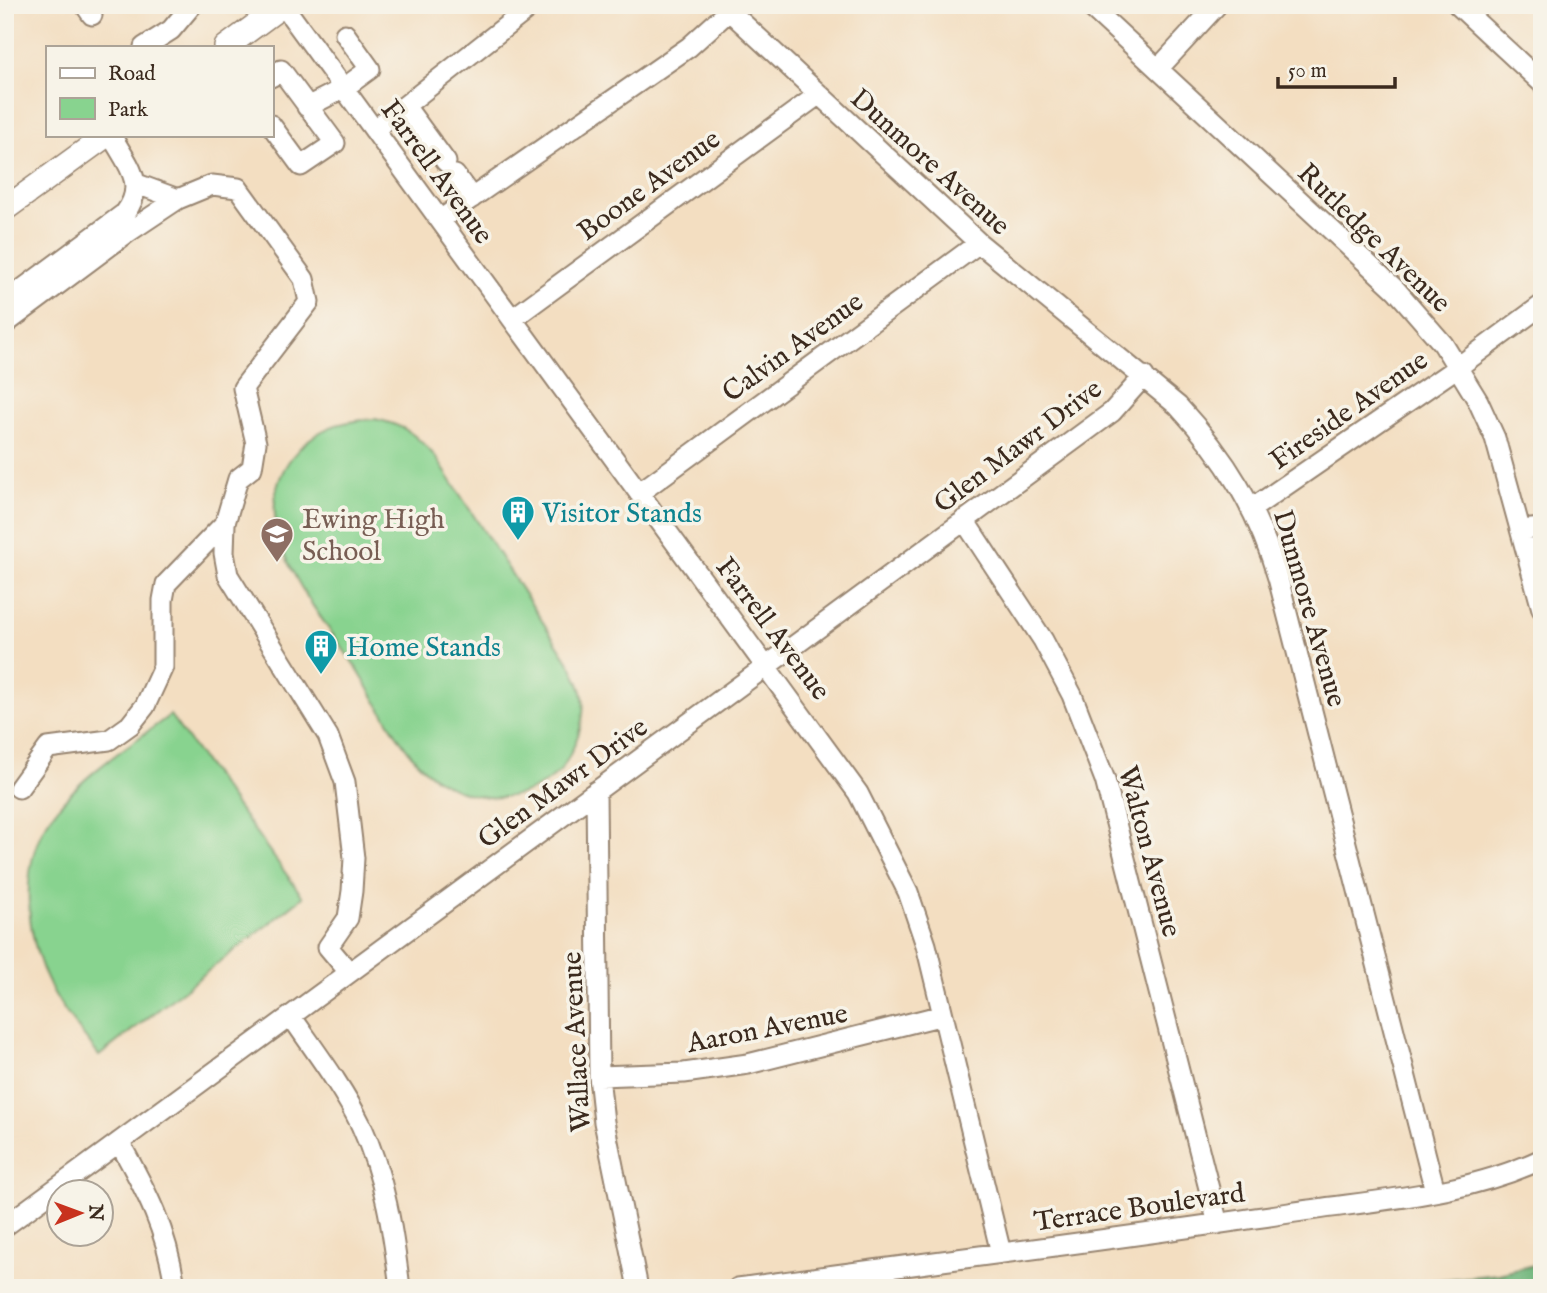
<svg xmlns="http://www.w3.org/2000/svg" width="1547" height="1293" viewBox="0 0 1547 1293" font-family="'IM FELL English',serif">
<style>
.green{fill:#88d38f;stroke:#627e56;stroke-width:2}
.forest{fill:#6eb57a;stroke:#54704c;stroke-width:2}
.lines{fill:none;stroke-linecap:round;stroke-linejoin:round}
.minor-casing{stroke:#978470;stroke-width:23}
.major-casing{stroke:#978470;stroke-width:26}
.minor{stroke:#fff;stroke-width:19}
.major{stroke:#fff;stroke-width:23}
.labels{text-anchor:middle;stroke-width:7;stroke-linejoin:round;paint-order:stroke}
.street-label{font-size:28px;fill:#3b2a1e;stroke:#f7f3e8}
.culture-label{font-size:28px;fill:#0d838f;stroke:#f7f3e8;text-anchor:start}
.education-label{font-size:28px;fill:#785e54;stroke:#f7f3e8;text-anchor:start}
</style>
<rect width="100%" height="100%" fill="#f7f3e8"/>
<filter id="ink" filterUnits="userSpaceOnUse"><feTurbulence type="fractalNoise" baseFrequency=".0143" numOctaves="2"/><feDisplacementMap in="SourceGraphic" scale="14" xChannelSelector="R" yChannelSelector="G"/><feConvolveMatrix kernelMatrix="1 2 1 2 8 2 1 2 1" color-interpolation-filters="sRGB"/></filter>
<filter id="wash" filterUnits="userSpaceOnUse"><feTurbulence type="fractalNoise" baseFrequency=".00686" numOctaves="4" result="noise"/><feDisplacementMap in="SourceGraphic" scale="28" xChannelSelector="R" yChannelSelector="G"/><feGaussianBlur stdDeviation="1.57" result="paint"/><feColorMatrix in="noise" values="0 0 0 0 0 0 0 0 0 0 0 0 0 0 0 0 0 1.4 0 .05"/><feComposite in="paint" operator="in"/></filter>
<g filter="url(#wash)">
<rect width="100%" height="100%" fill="#f3dec1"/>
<path class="green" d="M375 419C405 425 415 434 435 456L572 667C575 676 582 687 583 697 586 720 575 748 563 767 558 775 551 779 543 784 509 805 467 800 434 777 403 755 378 702 357 669 320 613 239 526 292 457 315 428 339 421 375 419Z
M170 715 303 897 99 1056C86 1038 70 1020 58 1000 25 947 14 860 56 810 86 772 132 744 170 715Z"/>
<path class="forest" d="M1542 1263V1288H1358L1499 1274Z"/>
</g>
<g filter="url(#ink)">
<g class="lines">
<defs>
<path id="minor" d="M85 5 92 15
M283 5 858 793 908 892 926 945 1001 1253
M723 5 979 243 1178 406C1226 458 1258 510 1278 578L1435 1191
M1089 5 1396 290 1443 344 1478 401 1495 438 1542 609
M1458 5 1542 83
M144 47 171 30 192 5
M1158 69 1217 5
M271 77 281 70 335 143 301 166 271 125
M405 106 446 162
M307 107 344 88 370 69 345 34
M374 130 533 5
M455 175 472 198
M440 220 689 47 729 11
M5 302 125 213C148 183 126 163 111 135
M512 319 818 95
M5 324 127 233 178 199 137 184
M639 493 979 243
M1253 508 1458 367 1542 305
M964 520 1043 640 1072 695 1105 780 1218 1224
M225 523 224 553 228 575 328 736 345 782 354 858 352 891 348 918 328 947 349 972
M1521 530 1542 528
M19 788 48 748 109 740 130 725 145 706 163 667V600L166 584 225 523 238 479 252 468 256 443 243 388 309 302 304 279 238 188 212 185 178 199
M596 791 599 1076 604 1122 638 1288
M291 1016C315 1051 342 1086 361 1125 385 1177 393 1231 400 1288
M599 1076 684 1073 748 1064 943 1015
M119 1142C146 1190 168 1232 175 1288
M5 1226 1112 412 1144 376
M738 1288C922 1263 1106 1241 1289 1213 1373 1200 1464 1196 1542 1159"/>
<path id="major" d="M226 47 283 5
M5 209 107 135"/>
</defs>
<use href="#minor" class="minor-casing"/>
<use href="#major" class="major-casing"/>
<use href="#minor" class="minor"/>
<use href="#major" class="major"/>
</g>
</g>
<defs>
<symbol id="building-pin" viewBox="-11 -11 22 30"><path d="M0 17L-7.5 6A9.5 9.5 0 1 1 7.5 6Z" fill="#0f9aa8" stroke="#f7f3e8"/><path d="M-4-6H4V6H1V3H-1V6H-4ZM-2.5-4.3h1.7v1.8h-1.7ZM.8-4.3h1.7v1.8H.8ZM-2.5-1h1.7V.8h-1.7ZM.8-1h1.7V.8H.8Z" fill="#fff"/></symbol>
<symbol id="school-pin" viewBox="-11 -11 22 30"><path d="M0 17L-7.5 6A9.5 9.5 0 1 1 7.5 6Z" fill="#8d6e63" stroke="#f7f3e8"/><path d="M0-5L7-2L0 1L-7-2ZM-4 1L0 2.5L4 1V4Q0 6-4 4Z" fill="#fff"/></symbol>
</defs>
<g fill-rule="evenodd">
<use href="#building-pin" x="499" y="493" width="38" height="52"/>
<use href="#school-pin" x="258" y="515" width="38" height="52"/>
<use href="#building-pin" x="302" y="627" width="38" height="52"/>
</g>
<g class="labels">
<g class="street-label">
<text transform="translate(931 161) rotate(42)" y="10">Dunmore Avenue</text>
<text transform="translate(438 171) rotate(54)" y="10">Farrell Avenue</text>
<text transform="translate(648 184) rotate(-36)" y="10">Boone Avenue</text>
<text transform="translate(1375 237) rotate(44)" y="10">Rutledge Avenue</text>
<text transform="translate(792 346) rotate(-36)" y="10">Calvin Avenue</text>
<text transform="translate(1348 409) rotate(-35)" y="10">Fireside Avenue</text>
<text transform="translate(1017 445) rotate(-37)" y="10">Glen Mawr Drive</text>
<text transform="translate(1311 608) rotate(74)" y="10">Dunmore Avenue</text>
<text transform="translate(774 628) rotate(53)" y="10">Farrell Avenue</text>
<text transform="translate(562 782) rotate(-36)" y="10">Glen Mawr Drive</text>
<text transform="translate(1151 851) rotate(75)" y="10">Walton Avenue</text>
<text transform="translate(767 1027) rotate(-11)" y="10">Aaron Avenue</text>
<text transform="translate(575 1042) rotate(-93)" y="10">Wallace Avenue</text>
<text transform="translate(1139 1206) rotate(-8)" y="10">Terrace Boulevard</text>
</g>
<g class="culture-label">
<text x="542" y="522">Visitor Stands</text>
<text x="346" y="656">Home Stands</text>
</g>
<g class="education-label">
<text x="302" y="528">Ewing High<tspan x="302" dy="32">School</tspan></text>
</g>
</g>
<rect width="1547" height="1293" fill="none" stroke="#f7f3e8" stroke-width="28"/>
<rect x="46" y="46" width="228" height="91" fill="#f7f3e8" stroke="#aca397" stroke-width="2"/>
<rect x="60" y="68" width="35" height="10" fill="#ffffff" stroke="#aca397" stroke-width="2"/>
<text x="108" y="80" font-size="21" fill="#3b2a1e">Road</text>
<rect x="60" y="98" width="35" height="21" fill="#88d38f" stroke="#aca397" stroke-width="2"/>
<text x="108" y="116" font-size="21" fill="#3b2a1e">Park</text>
<g transform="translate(80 1213) rotate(89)"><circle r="33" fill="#f7f3e8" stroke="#aca397" stroke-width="2"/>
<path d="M0-5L12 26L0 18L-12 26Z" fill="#c8321e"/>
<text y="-10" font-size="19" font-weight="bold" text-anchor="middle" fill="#3b2a1e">N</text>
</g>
<path d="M1278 77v10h117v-10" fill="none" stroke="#3b2a1e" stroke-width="3.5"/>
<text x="1288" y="77" font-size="21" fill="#3b2a1e" stroke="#f7f3e8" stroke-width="5" paint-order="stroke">50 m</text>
</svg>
